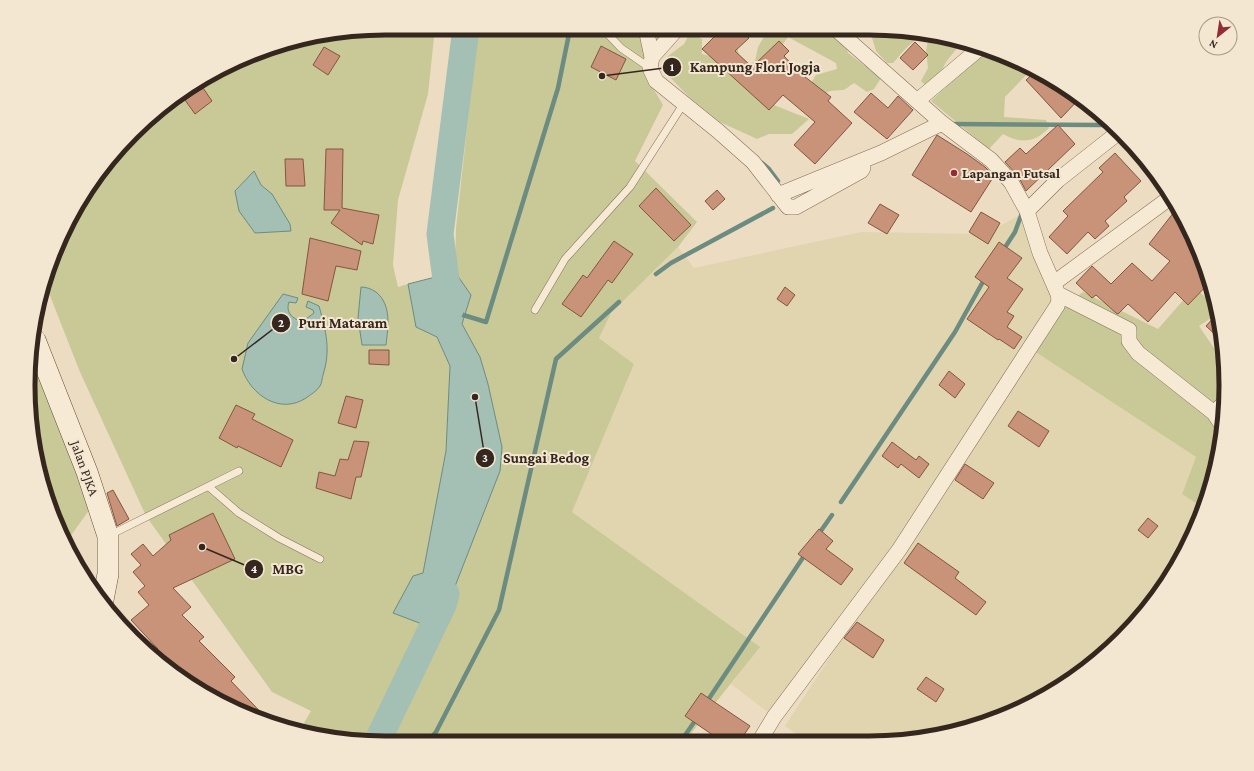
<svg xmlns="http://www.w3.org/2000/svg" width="1254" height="771" viewBox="0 0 1254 771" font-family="'Crimson Pro',serif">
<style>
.farmland{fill:#e1d5b0}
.green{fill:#c8c997}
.water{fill:#a4bfb4;stroke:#6c8c81}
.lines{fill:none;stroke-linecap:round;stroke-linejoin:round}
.stream{stroke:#6c8c81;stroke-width:4.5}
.river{stroke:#a4bfb4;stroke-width:27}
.building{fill:#c99379;stroke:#835541}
.service-casing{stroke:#856d5a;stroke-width:8}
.minor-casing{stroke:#856d5a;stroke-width:16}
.secondary-casing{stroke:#674e3d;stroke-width:22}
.service{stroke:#f7ead5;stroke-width:7}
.minor{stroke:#f7ead5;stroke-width:15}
.secondary{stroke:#f7ead5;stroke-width:21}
.poi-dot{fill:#912d36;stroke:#f4e7d1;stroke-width:1.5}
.labels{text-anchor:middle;stroke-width:4;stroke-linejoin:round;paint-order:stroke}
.poi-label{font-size:14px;font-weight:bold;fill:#35271e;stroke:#f4e7d1;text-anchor:start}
.street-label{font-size:14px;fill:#35271e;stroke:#f4e7d1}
.rim{fill:none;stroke:#35271e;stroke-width:5}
.leader{fill:none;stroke:#35271e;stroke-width:1.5}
.callout-dot{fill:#35271e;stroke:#f4e7d1;stroke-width:1.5}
.mark-label{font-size:12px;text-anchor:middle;font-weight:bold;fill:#fff}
.callout-label{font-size:15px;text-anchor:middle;font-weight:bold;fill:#35271e;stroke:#f4e7d1;stroke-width:4;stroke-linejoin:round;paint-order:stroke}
</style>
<rect width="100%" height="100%" fill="#ecdcc2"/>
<path class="farmland" d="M1027 211 1058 294 896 550 773 716 731 684 759 647 572 512 634 364 597 336 611 313 678 247 694 268 861 232 985 234Z
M1031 349 1196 457 1182 494 1203 508 1189 543 1152 603 1104 654 1047 695 961 731 892 742H807L785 726Z"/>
<path class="green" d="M386 28H435L428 94 398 200 393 265 398 287 408 284 417 327 437 337 450 366 446 451 423 573 438 630 502 447 488 384 480 357 462 324 471 295 455 272 456 228 478 29 671 30 650 83 663 105 635 161 697 222 678 247 611 313 599 338 634 364 572 512 760 647 685 741 339 740 300 730 311 711 272 692 146 516 80 372 45 283 47 271 88 187 168 102 271 47Z
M764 30 833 31 845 41 848 53 881 78 874 89 867 92 854 83C850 85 846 90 842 90 834 91 829 89 823 96L811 83 816 75 837 69 836 63 788 37 758 78 754 97 809 119 792 134H769L757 139 720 122 689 97 664 71 668 56 684 44 690 33 702 39V54L709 56 737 46 742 69 755 61 758 47 766 33Z
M870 31H915L919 32 912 38 914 42C904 48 900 56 893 63H887L876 51Z
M929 35 961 43 946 62 941 72 925 85 921 81 928 68 926 51Z
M986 50 1005 55 1031 70 1005 97 1004 117 1046 120 1049 128C1034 143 1021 144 1003 134L989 149 931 101Z
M1199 291 1215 307 1217 314 1199 326 1220 357 1224 358 1225 409 1214 478 1203 508 1182 494 1196 457 1031 349 1051 316 1083 292 1158 329 1186 297Z
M33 357 90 509 67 541 47 500 28 385Z"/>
<path class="water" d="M254 171 261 185 272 194 290 224 291 231 255 233 239 211 235 191Z
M455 272 471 295 462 324 480 357 488 384 502 447 500 471 438 630 393 613 413 576 423 573 446 451 450 366 437 337 416 327 408 284Z
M361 287C367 287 371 289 376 292 392 305 388 327 386 345H362L358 318Z
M283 294 298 298 296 303 289 302C286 310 290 317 298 320L306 319 314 313 313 310 306 307 308 301 319 306C326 331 331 350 323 375 322 378 322 383 320 386 317 391 310 395 306 398 280 415 251 395 242 369L248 343Z"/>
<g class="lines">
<path class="stream" d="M952 124 1103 125 1108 123
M762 163 769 169 778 181
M1002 252 1015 232 1022 213 1021 211
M656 274 671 263 773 208
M460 314 486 322 558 88 570 29
M841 502 955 332 985 278
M818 535 832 515
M706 703 806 553
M429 740 436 732 499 610 556 359 619 302
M681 741 697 718"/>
<path class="river" d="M450 310 440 234 466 28
M378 740 443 605 446 594"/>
</g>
<path class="building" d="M721 30H741L749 38 735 51 752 67 779 41 789 51 784 56 800 73 831 97 828 101 852 123 815 164 794 145 815 122 783 95 769 110 702 49Z
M915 42 928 55 913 70 900 58Z
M601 46 626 59 616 80 591 67Z
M324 47 340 56 328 75 313 65Z
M1035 72 1080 98 1061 118 1026 80Z
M203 88 212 101 195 114 185 100Z
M871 93 888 108 898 96 913 110 887 139 854 112Z
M1058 125 1075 144 1026 191 1018 176 1005 162 1020 148 1026 154Z
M937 135 967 154 985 167 994 176 971 212 912 175Z
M326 149H343L342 208 379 215 373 244 363 241 362 245 331 223 340 210H324Z
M1115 153 1141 181 1124 197 1127 201 1105 221 1109 226 1095 239 1088 232 1067 254 1049 237 1068 216 1063 211 1103 172 1099 168Z
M285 159H303L305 186H286Z
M656 188 691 225 674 241 639 206Z
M717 190 725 199 713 210 705 201Z
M880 204 899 215 887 234 868 223Z
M1178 207 1207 270 1210 282 1188 305 1175 292 1148 322 1128 304 1118 314 1116 313 1096 295 1092 298 1076 283 1092 266 1111 284 1132 263 1152 281 1170 261 1149 244Z
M981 212 1000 223 988 244 969 232Z
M310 238 361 251 357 270 336 266 328 301 302 294Z
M614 241 633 254 612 283 608 280 581 317 562 304 583 275 587 278Z
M999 242 1022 258 1007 278 1023 289 1007 312 1014 316 1007 327 1022 337 1014 349 999 339 998 340 967 319 989 287 975 277Z
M785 287 795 295 787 306 777 299Z
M1217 314 1223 339V342L1206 326Z
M369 350H389V365L369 364Z
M949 371 965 384 955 398 939 385Z
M346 396 363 400 356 428 338 423Z
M236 405 255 414 252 419 293 440 281 467 238 446 237 448 219 438Z
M1018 411 1049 431 1039 447 1008 426Z
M354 441 369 442 361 477H356L351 499 316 488 319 472 335 476 340 459 348 460Z
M892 442 916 460 919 456 929 464 919 478 901 464 898 468 882 456Z
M965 464 994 483 983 499 955 480Z
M113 490 129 519 117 526 107 493Z
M213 513 235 559 173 588 191 607 182 615 204 637 199 641 235 677 231 681 270 722 249 716 177 675 167 664 165 666 153 654 158 649 131 620 149 605 138 592 145 586 133 572 141 565 131 554 143 544 153 556 171 540 169 535Z
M1148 518 1158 526 1148 538 1138 530Z
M819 529 833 541 826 549 853 569 841 585 798 554Z
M918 543 959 572 955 578 986 602 976 615 904 563Z
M857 622 884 640 873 658 844 638Z
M926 677 944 689 936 702 917 689Z
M701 693 750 726 739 742H723L685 716Z"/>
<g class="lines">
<defs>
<path id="service" d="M603 29 621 48 650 68
M535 310 565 259 630 187 684 103
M209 487 239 513 279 538 320 559
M110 535 239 471"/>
<path id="minor" d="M646 29 652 57
M676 30 652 57 650 68 656 81 718 131 753 162 788 207H796L861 171 863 168 861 161
M838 31 942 123 991 160 1011 182 1027 211
M917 101 980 48
M778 195 881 153 942 123
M1054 283 1171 197
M1058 294 1129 330V341L1138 353 1214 413 1222 425
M1214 413 1225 402
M759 742 774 717 899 550 1057 306 1059 300 1058 294 1040 253 1027 211 1058 180 1119 132"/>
<path id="secondary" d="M35 340 87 472 108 536V574L103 600"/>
</defs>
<use href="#service" class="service-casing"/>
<use href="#minor" class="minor-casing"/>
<use href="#secondary" class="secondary-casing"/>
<use href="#service" class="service"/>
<use href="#minor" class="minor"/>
<use href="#secondary" class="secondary"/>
</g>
<circle class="poi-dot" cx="954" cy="173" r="4"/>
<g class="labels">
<g class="poi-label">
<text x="962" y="178">Lapangan Futsal</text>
</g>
<g class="street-label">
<text transform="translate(85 468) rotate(70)" y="5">Jalan PJKA</text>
</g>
</g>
<path d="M0 0H1254V771H0ZM385 35H869A350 350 0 0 1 1219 385V386A350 350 0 0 1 869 736H385A350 350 0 0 1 35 386V385A350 350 0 0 1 385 35Z" fill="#f4e7d1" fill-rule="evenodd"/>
<path class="rim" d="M385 35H869A350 350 0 0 1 1219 385V386A350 350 0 0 1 869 736H385A350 350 0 0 1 35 386V385A350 350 0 0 1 385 35Z"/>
<path class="leader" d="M602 76L672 67M234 359L281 323M475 397L485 458M202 547L254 569"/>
<g class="callout-dot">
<circle cx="602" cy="76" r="4"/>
<circle cx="234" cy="359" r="4"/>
<circle cx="475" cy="397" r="4"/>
<circle cx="202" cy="547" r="4"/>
<circle cx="672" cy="67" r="10"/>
<circle cx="281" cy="323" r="10"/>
<circle cx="485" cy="458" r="10"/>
<circle cx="254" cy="569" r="10"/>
</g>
<g class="mark-label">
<text x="672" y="71">1</text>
<text x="281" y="327">2</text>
<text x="485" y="462">3</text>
<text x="254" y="573">4</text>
</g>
<g class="callout-label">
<text x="755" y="72">Kampung Flori Jogja</text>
<text x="343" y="328">Puri Mataram</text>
<text x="546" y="463">Sungai Bedog</text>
<text x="288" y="574">MBG</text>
</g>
<g transform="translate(1218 36) rotate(210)"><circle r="19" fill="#f4e7d1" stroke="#a89a89"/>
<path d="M0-3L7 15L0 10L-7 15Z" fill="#912d36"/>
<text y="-6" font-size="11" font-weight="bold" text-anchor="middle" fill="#35271e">N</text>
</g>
</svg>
